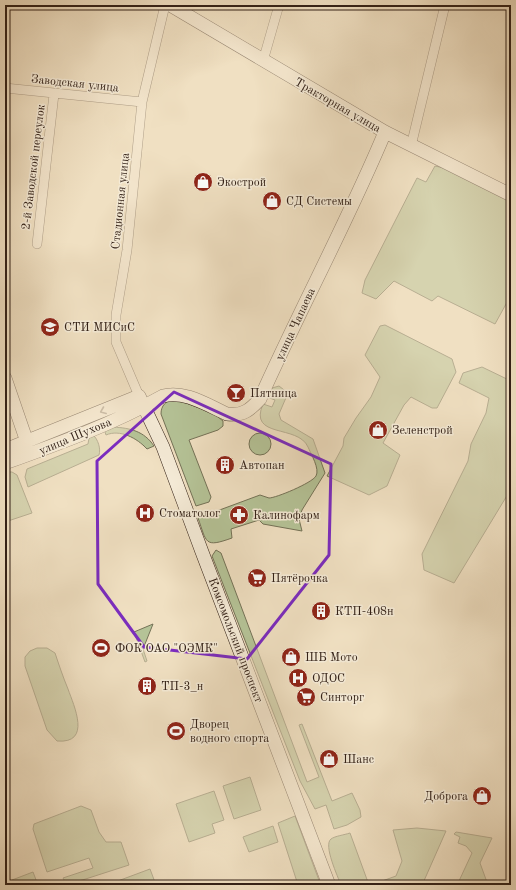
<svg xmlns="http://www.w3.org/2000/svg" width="516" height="890" viewBox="0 0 516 890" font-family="'Old Standard TT',serif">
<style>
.green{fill:#b5c397;stroke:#747257}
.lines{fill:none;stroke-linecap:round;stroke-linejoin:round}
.street-casing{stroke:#625142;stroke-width:10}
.secondary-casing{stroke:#332117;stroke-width:14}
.street{stroke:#f5ebd7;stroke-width:9}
.secondary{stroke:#f5ebd7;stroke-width:13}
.oneway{stroke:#9e9081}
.marked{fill:none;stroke:#7b2cbf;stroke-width:3;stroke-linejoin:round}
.labels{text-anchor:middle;stroke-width:3;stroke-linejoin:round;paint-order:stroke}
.street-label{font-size:12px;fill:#332117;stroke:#f5ebd7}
.poi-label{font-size:12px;fill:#332117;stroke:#f5ebd7;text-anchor:start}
</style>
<rect width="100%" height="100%" fill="#f0e0c2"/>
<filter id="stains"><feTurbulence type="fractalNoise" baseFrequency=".005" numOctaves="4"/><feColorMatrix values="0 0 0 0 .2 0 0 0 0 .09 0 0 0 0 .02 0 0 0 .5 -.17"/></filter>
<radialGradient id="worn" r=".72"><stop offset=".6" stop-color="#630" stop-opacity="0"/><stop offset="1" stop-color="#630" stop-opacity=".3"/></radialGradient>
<path class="green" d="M435 166 444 168 511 201V295L495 324 438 296 432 301 394 281 376 299 362 293 365 280 417 178 426 182Z
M385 325 452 359 456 372 437 408H432L411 397 404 405 383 443 400 455 387 486 369 495 327 476 343 446 344 438 356 418 371 397 380 377 365 355 380 326Z
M482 367 511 381V489L454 583 424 570 422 554 468 461 471 444 486 413 489 398 459 383 463 373Z
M279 386 288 393 279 414 281 420 313 439 325 473 302 510 299 519 302 531 263 524 259 520 231 529 232 538C204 548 207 543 198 518L260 495C263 496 266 497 269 498 276 498 312 483 316 476 320 469 311 454 308 447 298 424 248 439 263 404L272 407 275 400 267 397 272 388Z
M173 398 213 413 223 421V426L218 430 189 440 211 497 209 502 196 506 161 414C161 405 166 402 173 398Z
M113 427C130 428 144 431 154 446L147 449C137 438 120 429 106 435L104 429Z
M249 444a11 11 0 1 1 22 0a11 11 0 1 1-22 0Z
M93 435C98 439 101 449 99 455L28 487 25 477 27 469 88 444 89 438Z
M5 472H12L17 475 32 513 5 522Z
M216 550 221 553 307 782 319 777 299 725 302 724 332 801 352 793 360 810 361 817 347 825 334 829 326 805 315 809 300 781 212 556Z
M153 624 143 649 147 661 145 662 134 632Z
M37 648H47L55 653C59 665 63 677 68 689 74 706 92 744 57 741L47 730 25 666V657L30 651Z
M250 777 261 810 234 819 223 786Z
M214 791 224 820 212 824 215 833 189 842 176 804Z
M81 806 91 810 99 832 106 842H121L129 865 67 885 63 878 93 868 89 858 47 872 33 829 34 824Z
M295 816 320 883 321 885H298L278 823Z
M273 826 278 842 249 852 243 837Z
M417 828 446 831 423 883 424 885H371L396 876 402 861 393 830Z
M456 832 492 838 480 863 488 885H460L459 881 472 853 466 846 458 843 460 837 454 834Z
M350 833 369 885H341C338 877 323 845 331 839 335 836 344 835 350 833Z
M150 869 156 885H107Z
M33 872 38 885H14L12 880Z"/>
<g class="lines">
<defs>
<path id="street" d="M263 61 279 5
M5 88 142 102
M411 146 445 5
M37 244 54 94
M139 396 116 342V315L127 250 142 102 165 5"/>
<path id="secondary" d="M170 5 385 132 511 195
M5 378 27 442
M5 450 139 396 163 447 202 552 329 885
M5 463C58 444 113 424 163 396 184 390 207 405 227 414 243 416 250 410 260 399 300 309 347 223 385 132"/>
</defs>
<use href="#street" class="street-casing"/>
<use href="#secondary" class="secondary-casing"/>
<use href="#street" class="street"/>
<use href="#secondary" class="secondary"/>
</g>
<defs><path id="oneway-chevron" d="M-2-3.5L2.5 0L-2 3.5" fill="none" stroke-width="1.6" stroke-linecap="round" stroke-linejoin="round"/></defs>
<use class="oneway" href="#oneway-chevron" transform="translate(103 411) rotate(158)"/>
<path d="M0 0H516V890H0ZM174 392 331 464 329 555 247 659 144 647 98 584 97 461Z" fill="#f0e0c2" fill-opacity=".55" fill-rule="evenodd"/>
<path class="marked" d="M174 392 331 464 329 555 247 659 144 647 98 584 97 461Z"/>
<defs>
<symbol id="shop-disc" viewBox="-11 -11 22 22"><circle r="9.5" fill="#8f2418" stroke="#f5ebd7"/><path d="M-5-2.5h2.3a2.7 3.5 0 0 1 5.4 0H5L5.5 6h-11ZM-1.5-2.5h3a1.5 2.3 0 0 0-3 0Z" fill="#fff"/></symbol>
<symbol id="university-disc" viewBox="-11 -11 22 22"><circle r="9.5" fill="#8f2418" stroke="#f5ebd7"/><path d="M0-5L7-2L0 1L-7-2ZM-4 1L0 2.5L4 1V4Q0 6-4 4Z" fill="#fff"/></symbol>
<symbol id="bar-disc" viewBox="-11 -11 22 22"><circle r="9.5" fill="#8f2418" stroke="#f5ebd7"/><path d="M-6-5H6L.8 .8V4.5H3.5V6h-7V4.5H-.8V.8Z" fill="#fff"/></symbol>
<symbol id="building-disc" viewBox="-11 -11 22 22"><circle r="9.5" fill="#8f2418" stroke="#f5ebd7"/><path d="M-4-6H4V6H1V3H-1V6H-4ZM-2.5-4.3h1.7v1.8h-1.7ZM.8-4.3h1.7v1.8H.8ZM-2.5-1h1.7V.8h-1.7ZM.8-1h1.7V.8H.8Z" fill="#fff"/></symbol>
<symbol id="hospital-disc" viewBox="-11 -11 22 22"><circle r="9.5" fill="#8f2418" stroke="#f5ebd7"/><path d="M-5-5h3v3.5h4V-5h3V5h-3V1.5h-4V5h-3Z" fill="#fff"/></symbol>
<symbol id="pharmacy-disc" viewBox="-11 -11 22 22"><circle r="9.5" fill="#8f2418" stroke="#f5ebd7"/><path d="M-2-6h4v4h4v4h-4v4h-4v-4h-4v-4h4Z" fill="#fff"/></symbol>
<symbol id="supermarket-disc" viewBox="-11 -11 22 22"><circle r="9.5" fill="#8f2418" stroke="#f5ebd7"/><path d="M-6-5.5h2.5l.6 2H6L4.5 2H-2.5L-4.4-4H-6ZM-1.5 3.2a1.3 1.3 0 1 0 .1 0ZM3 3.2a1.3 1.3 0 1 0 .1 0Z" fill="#fff"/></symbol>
<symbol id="stadium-disc" viewBox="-11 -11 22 22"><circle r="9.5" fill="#8f2418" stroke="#f5ebd7"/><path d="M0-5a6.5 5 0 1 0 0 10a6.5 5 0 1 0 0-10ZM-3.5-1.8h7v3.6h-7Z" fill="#fff"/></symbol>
</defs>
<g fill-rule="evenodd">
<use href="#shop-disc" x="192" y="171" width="22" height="22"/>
<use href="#shop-disc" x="261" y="190" width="22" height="22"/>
<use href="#university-disc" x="39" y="316" width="22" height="22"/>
<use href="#bar-disc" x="225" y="382" width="22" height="22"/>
<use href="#shop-disc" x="367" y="419" width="22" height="22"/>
<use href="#building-disc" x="214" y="454" width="22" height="22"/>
<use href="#hospital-disc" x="134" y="502" width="22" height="22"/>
<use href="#pharmacy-disc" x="228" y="504" width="22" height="22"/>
<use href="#supermarket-disc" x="246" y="567" width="22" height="22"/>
<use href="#building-disc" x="310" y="600" width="22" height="22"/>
<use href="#stadium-disc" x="90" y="637" width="22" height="22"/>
<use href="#shop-disc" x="280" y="646" width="22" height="22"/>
<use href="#hospital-disc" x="287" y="667" width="22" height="22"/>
<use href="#building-disc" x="136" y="675" width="22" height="22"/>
<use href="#supermarket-disc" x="295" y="686" width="22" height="22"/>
<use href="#stadium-disc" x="165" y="720" width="22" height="22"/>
<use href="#shop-disc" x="318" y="748" width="22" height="22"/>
<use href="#shop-disc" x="471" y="785" width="22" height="22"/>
</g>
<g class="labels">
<g class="street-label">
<text transform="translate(75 83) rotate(6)" y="4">Заводская улица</text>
<text transform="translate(338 105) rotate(30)" y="4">Тракторная улица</text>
<text transform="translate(33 167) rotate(-83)" y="4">2-й Заводской переулок</text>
<text transform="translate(120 201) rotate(-84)" y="4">Стадионная улица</text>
<text transform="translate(295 324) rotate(-65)" y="4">улица Чапаева</text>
<text transform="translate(75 436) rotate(-23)" y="4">улица Шухова</text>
<text transform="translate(236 640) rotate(69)" y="4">Комсомольский проспект</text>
</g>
<g class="poi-label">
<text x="217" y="186">Экострой</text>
<text x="286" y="205">СД Системы</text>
<text x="64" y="331">СТИ МИСиС</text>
<text x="250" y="397">Пятница</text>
<text x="392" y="434">Зеленстрой</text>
<text x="239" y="469">Автопан</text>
<text x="159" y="517">Стоматолог</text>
<text x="253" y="519">Калинофарм</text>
<text x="271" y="582">Пятёрочка</text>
<text x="335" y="615">КТП-408н</text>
<text x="115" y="652">ФОК ОАО "ОЭМК"</text>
<text x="305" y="661">ШБ Мото</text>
<text x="312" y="682">ОДОС</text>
<text x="161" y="690">ТП-3_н</text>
<text x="320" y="701">Синторг</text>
<text x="190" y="728">Дворец<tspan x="190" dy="14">водного спорта</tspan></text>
<text x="343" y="763">Шанс</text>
<text x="468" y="800" text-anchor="end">Доброга</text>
</g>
</g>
<rect width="516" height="890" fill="none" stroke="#f0e0c2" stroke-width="20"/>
<rect x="6" y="6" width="504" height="878" fill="none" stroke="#332117" stroke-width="2"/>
<rect x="10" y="10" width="496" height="870" fill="none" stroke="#332117"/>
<rect width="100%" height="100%" filter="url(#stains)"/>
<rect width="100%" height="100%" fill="url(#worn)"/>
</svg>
